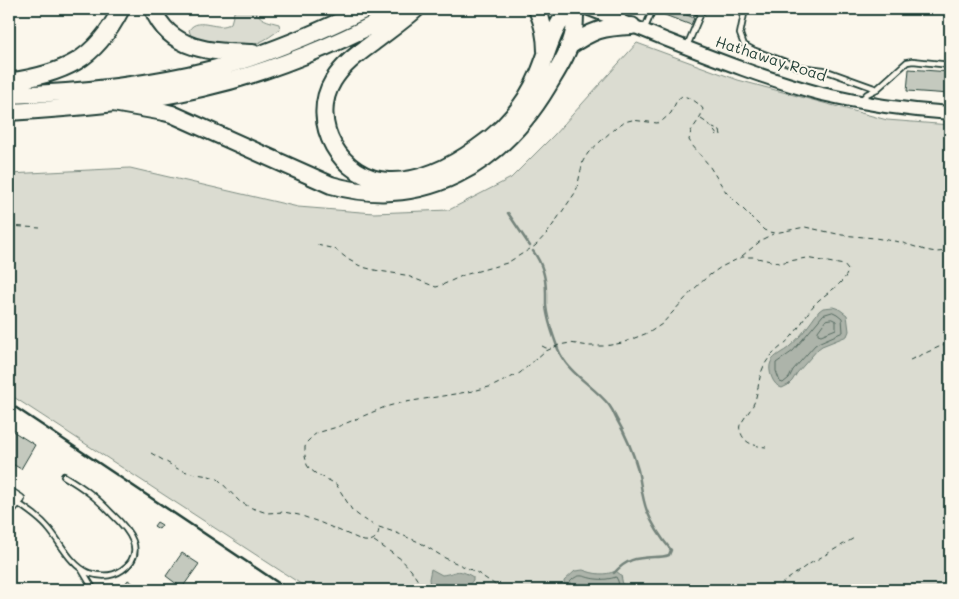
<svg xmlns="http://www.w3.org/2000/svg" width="959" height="599" viewBox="0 0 959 599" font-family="Mali,sans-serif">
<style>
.green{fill:#dbdcd1;stroke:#7d8c82}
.water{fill:#adb4aa;stroke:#74847b}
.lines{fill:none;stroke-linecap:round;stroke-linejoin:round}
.shore{stroke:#586d63;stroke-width:1}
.stream{stroke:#74847b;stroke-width:2.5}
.building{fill:#c4c9be;stroke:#1f3d34}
.lane-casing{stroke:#1f3d34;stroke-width:8}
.street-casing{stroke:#1f3d34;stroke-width:12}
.secondary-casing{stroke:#1f3d34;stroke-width:16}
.highway-casing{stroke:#1f3d34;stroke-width:20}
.path{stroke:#1f3d34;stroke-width:1;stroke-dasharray:5 4;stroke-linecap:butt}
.lane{stroke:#fbf7ec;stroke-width:4.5}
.street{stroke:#fbf7ec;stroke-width:9}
.secondary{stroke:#fbf7ec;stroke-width:12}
.highway{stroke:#fbf7ec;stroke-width:16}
.rail{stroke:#1f3d34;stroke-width:2.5}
.labels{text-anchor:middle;stroke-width:4;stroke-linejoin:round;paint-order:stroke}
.street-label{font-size:15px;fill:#1f3d34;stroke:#fbf7ec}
</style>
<rect width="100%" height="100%" fill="#fbf7ec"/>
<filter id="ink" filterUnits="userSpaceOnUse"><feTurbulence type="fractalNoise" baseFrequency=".02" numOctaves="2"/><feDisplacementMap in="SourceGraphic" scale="10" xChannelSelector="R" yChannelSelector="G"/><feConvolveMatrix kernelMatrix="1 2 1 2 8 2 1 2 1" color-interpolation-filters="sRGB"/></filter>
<g filter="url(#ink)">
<path class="green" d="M235 9H255C259 20 268 21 279 24L280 29C267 40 250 49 233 48 220 47 206 42 193 39L191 36 189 30C199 15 218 33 231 23Z
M637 43 738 80 887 120 950 125V590H310L9 394V174L130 168 298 207 374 213 449 210 511 178 554 135Z"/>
<path class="water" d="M833 307 839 309 847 315 849 331 847 336 822 346 818 349 797 373 792 381 788 385 782 388C773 386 767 370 771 362 774 355 784 352 789 347 801 337 810 323 819 311L823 308Z
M431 569 442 575C458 573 456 567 473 577V580C465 592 455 585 444 584 440 584 435 586 432 588L430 586 429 579Z
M583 570C594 574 604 576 616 571L621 575 624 590H565L564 581 575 571Z"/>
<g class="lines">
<path class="shore" d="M833 312 837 314 842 318 843 332 820 342 815 345 793 370 789 378 783 383 780 382 776 371V363L793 351 823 315Z
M832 319 836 321V329L821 335 818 334V331L826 320Z
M570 590V582C580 571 584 578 596 579 602 580 610 579 616 577L618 581 620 590"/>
<path class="stream" d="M508 213 530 246
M533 251C542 263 546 278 546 293 546 297 546 301 546 305 547 320 553 335 558 349 567 373 593 385 609 405 612 409 614 413 616 418 626 435 633 452 638 470 641 484 642 498 647 511 653 526 661 538 671 550L669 555C664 557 659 557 654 557 635 558 627 559 614 573
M428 590 430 587"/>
</g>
<path class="building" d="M658 9H673L694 18 691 25 657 12Z
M909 69 950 72V94L907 91Z
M11 430 35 445 21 469 9 462V435Z
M157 522 162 525 159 529 154 526Z
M182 553 199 564 182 588 166 576Z
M128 580 137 586 134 590H121Z"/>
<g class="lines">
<defs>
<path id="lane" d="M745 9 740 34 744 45 753 50 799 67 824 70 877 89
M621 20 625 9
M645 28 653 9
M687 46 701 13 692 9
M861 100 867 94 877 89 907 62 913 61 950 65
M16 502C28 510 40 518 49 529 61 543 71 566 89 573 101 577 112 577 122 570 148 552 128 529 112 514 96 497 84 488 64 476
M82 570 94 590"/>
<path id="street" d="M9 492 20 499 9 511"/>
<path id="secondary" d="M589 9C615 19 641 29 667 40 718 60 769 80 822 94 864 104 907 110 950 113"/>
<path id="highway" d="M153 9C170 52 214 52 253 53
M416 9C403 21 388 31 374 42 359 53 343 64 333 81 308 122 341 180 389 181 420 182 452 166 477 148 504 130 526 104 539 73 548 52 553 26 570 9
M537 9C543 23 546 36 546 51
M568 47C593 30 602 27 632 26
M9 82C65 72 94 62 121 9
M9 95C77 93 147 86 213 69 266 55 317 33 366 9
M113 103 164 112 172 114 331 185C423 211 501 165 548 86 558 69 570 51 574 31 575 24 575 16 575 9
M9 112C73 108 139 103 202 88 272 72 340 43 403 9"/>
</defs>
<use href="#lane" class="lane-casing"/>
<use href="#street" class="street-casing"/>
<use href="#secondary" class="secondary-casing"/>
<use href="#highway" class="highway-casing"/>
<path class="path" d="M701 119 710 125 717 135H721L720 131 713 128
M9 226 40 228
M317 245 335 249 349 260 362 267 379 271 405 275 436 287 440 286 464 275 507 263 535 246 548 232 575 193 577 188 583 161 588 153 616 127 624 122 632 120 657 123 662 121 671 113 677 100 682 96C690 97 699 103 703 109L700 118 691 131 689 140 692 145 708 164 726 192 764 230 769 232 775 233 805 227 842 235 875 238 900 242 925 250 936 252 950 251
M742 256 763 239 773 234
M542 346 546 348H551
M910 360 950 342
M151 453 178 469 190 473 209 476 218 479 240 502 252 508 267 513 284 512 299 515 319 522 364 541C373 542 378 538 379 529
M374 541 401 559 411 570 420 584 431 590
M503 590 476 572 445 558 419 542 394 532 373 525 358 515 352 510 336 484 315 473 309 468 307 465 305 456V447L307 442 313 436 317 433 337 427 385 407 400 403 473 391 493 386 520 373 544 352 559 345 570 343 589 346H605L622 343 650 332 662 324 693 290 707 277 721 267 742 257H753L779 263 806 258 844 265 848 270C846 284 823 294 814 305 806 314 801 326 792 336 783 347 770 353 764 366 758 377 759 391 754 403 751 410 746 415 742 422 739 425 739 429 741 433 745 444 755 446 766 447
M773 590 806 566 856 537"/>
<use href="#lane" class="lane"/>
<use href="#street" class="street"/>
<use href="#secondary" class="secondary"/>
<use href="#highway" class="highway"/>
<path class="rail" d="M9 403 289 590"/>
</g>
</g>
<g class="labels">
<g class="street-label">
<text transform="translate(771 59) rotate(18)" y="5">Hathaway Road</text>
</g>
</g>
<rect width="959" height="599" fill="none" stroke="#fbf7ec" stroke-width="30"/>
<rect x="15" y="15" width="929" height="569" fill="none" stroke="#1f3d34" stroke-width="2" filter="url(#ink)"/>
</svg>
